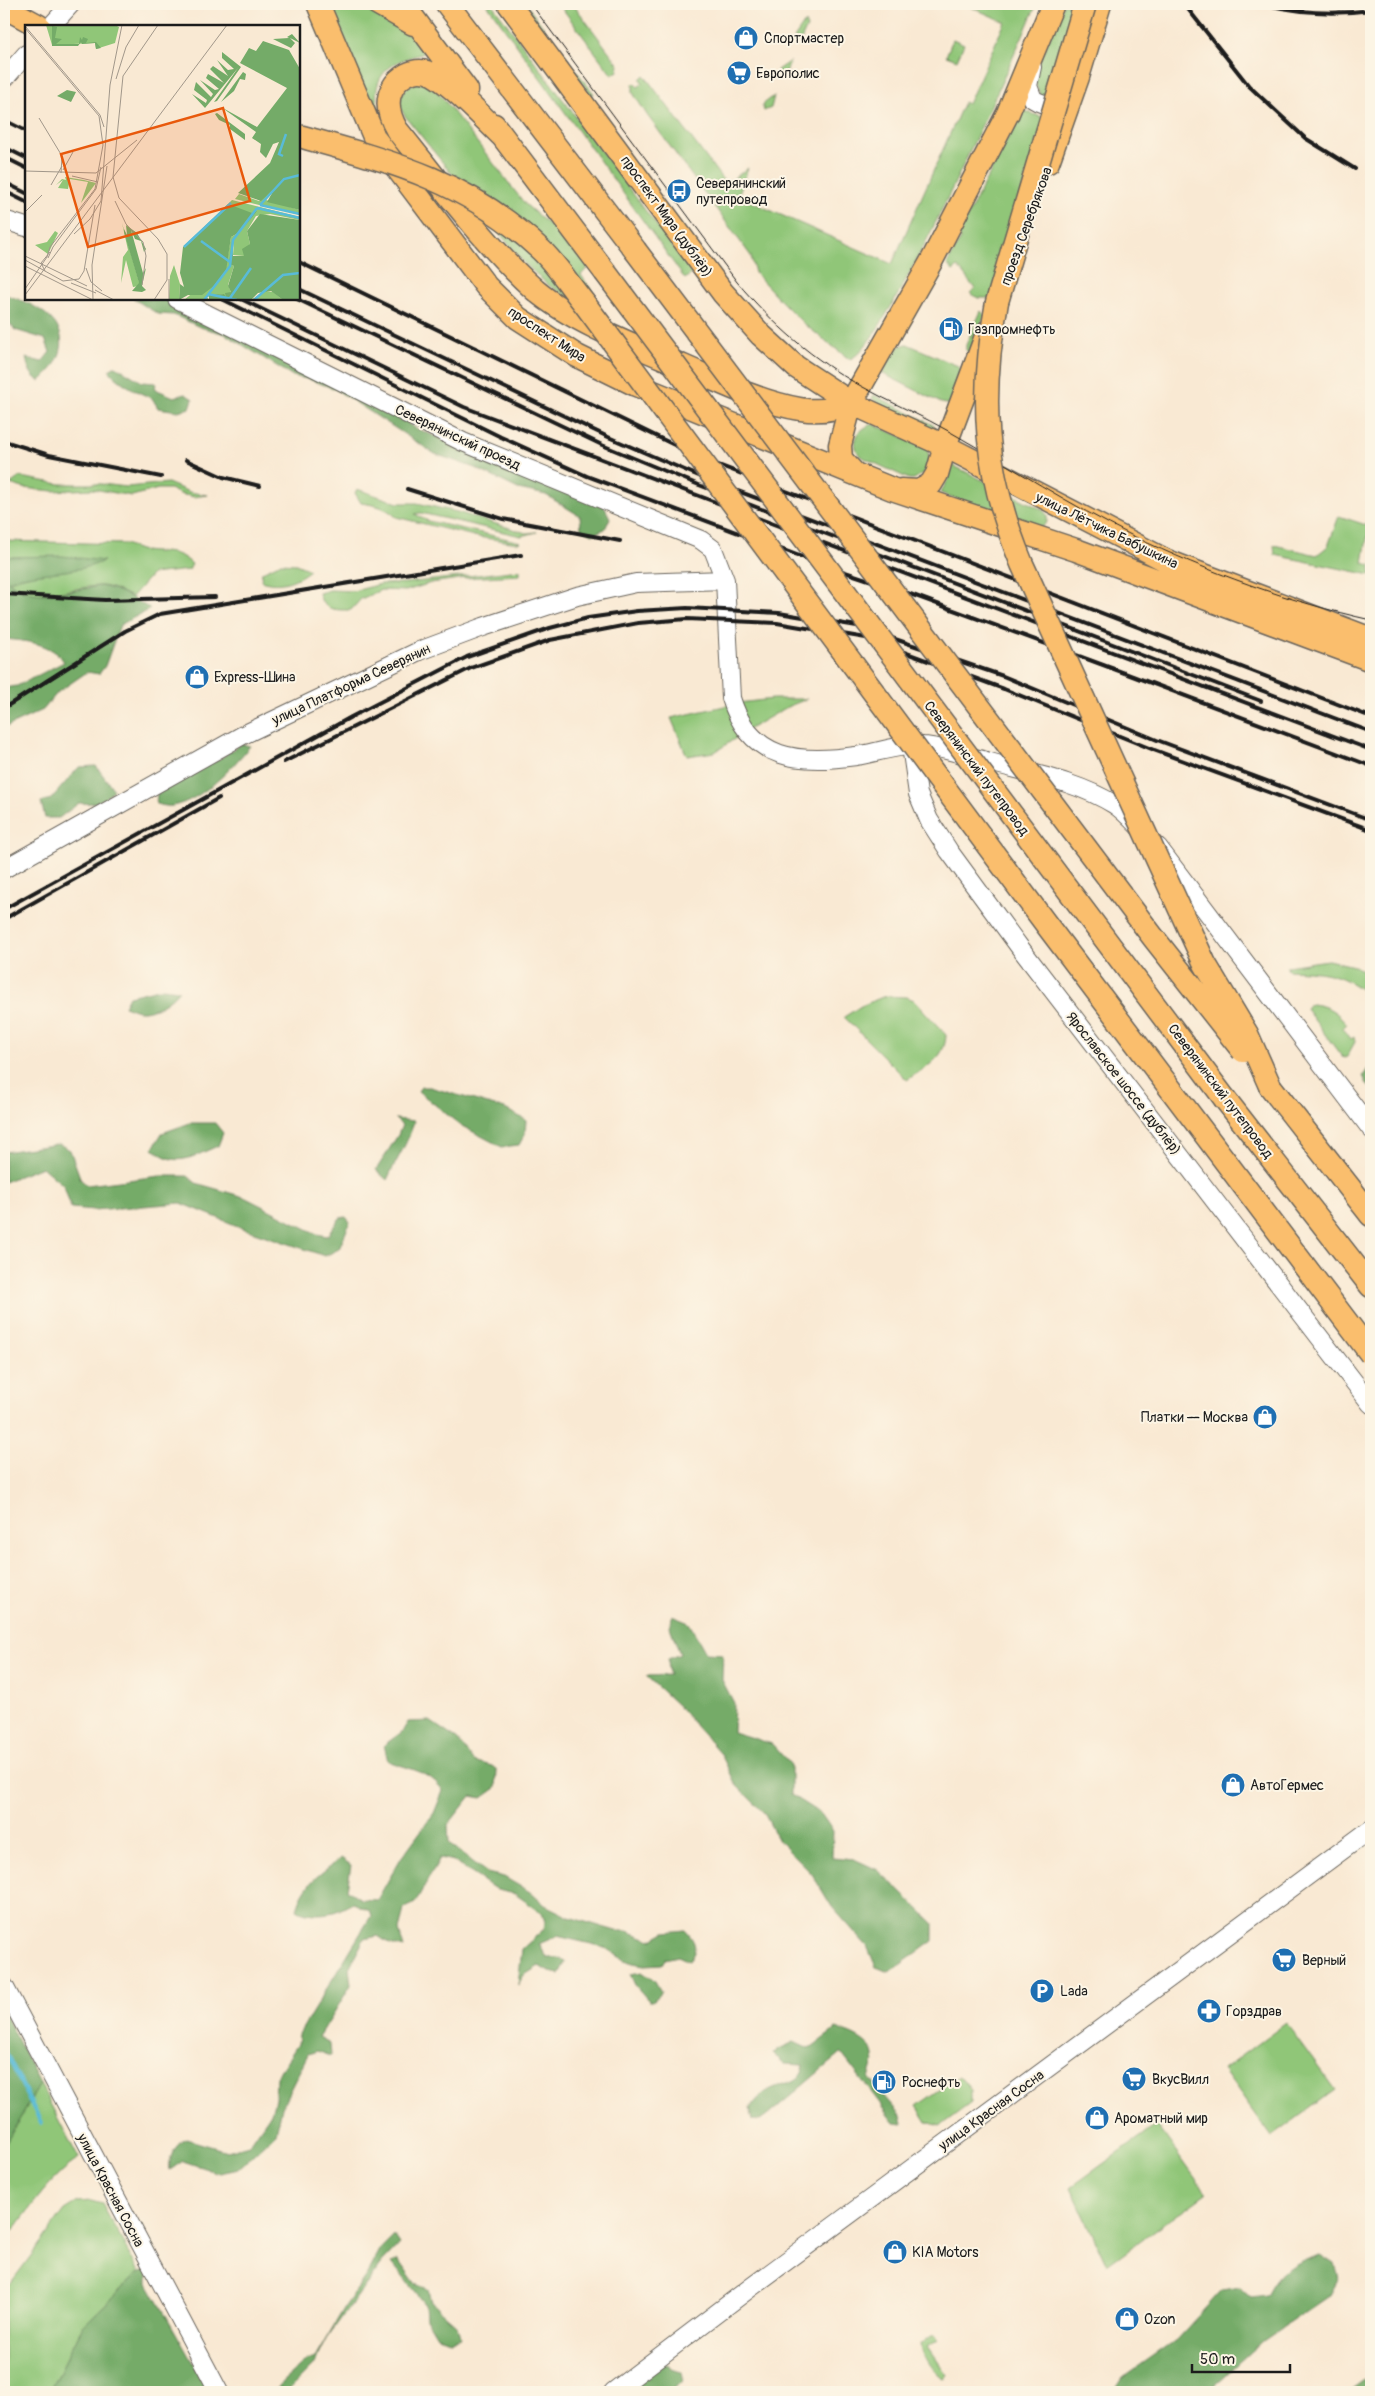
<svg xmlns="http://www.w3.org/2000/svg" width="1375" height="2396" viewBox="0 0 1375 2396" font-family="Pangolin,sans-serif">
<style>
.green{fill:#90c678;stroke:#56714a}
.forest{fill:#74ab68;stroke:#486442}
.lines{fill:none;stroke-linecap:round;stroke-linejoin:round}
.stream{stroke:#59bbd8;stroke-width:4}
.minor-casing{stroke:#69645c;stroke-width:20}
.major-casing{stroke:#69645c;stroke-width:25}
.minor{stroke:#fff;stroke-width:18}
.major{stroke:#fabe6d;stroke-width:22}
.tram{stroke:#1c1c1c;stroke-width:1}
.rail{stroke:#1c1c1c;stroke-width:4}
.major-bridge-casing{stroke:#69645c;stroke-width:25;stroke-linecap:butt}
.major-bridge{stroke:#fabe6d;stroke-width:22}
.labels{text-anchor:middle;stroke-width:4;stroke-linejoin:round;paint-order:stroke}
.poi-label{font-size:14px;fill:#1c1c1c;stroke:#fcf5e5;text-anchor:start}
.street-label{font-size:14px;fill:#1c1c1c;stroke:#fcf5e5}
.inset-river{fill:none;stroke:#59bbd8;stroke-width:2.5}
.inset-road{fill:none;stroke:#a1978a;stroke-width:1}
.view{fill:#e8590c;fill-opacity:0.15;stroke:#e8590c;stroke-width:2.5}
.inset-edge{fill:none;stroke:#1c1c1c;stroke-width:2.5}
</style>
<rect width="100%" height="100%" fill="#fcf5e5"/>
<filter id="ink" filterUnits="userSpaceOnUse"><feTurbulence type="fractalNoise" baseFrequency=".02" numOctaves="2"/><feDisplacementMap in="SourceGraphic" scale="10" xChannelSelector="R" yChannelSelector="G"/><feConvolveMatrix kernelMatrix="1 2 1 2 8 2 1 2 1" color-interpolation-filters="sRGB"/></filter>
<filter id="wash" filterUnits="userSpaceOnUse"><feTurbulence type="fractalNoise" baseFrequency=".0096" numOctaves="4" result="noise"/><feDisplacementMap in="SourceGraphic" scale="20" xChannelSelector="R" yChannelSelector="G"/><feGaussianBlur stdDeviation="1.12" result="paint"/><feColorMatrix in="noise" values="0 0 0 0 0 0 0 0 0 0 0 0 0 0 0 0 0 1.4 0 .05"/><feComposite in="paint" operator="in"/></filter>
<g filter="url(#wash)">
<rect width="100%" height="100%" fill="#f9e9d3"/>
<path class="green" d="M329 4H364L407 30 423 49 422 54C369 66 369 94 388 138L376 122Z
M487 4H492L692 273 685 279Z
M523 4H526L594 94 591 95Z
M559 4H573L619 65 618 71 612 75Z
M964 4H1037C1016 49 883 356 849 359L804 324 784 304 755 273 751 256 647 115 633 93V84L634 83 638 87 643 83 640 79 644 75 726 184 748 168 738 196 892 264 964 102 968 104 1005 22Z
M1064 4H1092L1064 92 1041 97 1033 77Z
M805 22 807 27 801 40 796 42 797 39 794 38Z
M953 39 964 44 957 60 946 56Z
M790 61 785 76H780L777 70Z
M415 83H425L438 92 525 204 561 235 589 267 581 275 592 291 579 304 548 285 523 262 405 116C395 102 400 90 415 83Z
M774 96 771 108 764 111 762 105Z
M1025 111 1044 118 991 298H978L970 293 975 289 958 267 953 271 947 264 961 238 957 236 1021 113Z
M981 311 985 315 969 353 966 350V345Z
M907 344 958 366 962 373 952 405 941 403 882 373 897 347Z
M874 395 935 426V427L930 429 876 402 872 398Z
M873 424 927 448 930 461 927 468 924 473 914 479H909L860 456C850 442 857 429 873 424Z
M952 465 1043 510 1047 515V522L1042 527H1036L940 493 948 480Z
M20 477 60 484H101L127 487 168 483 189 492 207 495 194 497 180 494 170 489H158L132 496 93 489 53 491 23 488 10 484Z
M357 489 398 503H417L457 512 526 533 537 532 521 536 421 513 415 514 428 521 521 542 518 543 478 537 396 517C386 507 375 505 361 503L355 493Z
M1339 516 1369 526 1363 563 1371 565V575L1275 555 1274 545 1317 555 1328 546Z
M4 541 125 544C131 546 138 550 144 551 165 554 175 548 192 564L189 570 152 574 132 597C122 593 110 585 99 586 68 587 33 606 8 581L42 572 12 558 4 557Z
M281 563 296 564 310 570C295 582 279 587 261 581L262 572Z
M520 570V575L466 578 431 583 406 591 381 590 361 599 351 610C336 610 322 611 319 593L330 590 354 591 381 584 407 583Z
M773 699H807L789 706 751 728 715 752 687 756 671 718 738 703Z
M1328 960 1354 966 1371 974V997C1340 972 1327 972 1288 970L1287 968V966Z
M885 996 907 997 914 1000 946 1035C945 1060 925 1067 907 1080L844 1017 861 1006Z
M1312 1004C1329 1006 1337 1012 1347 1024L1343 1028 1351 1039 1354 1037 1355 1042 1346 1058 1342 1057 1306 1009 1308 1005Z
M1286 2023 1335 2090 1271 2137 1223 2070Z
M959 2076 971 2090V2103L940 2126 927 2122 917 2106Z
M40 2084 79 2159C50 2176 24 2217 4 2244V2146Z
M1157 2125 1206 2193 1107 2265 1071 2187Z
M91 2201 102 2204 139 2272 83 2326 50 2392H4V2292L65 2210 78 2202Z
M934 2334 938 2340 928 2347 947 2375 943 2378C933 2373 921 2355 921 2344Z"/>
<path class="forest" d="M6 295C36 304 78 325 55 364 52 370 45 376 40 381 31 377 28 368 26 358L42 362 50 352 45 339 15 330 4 317V296Z
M134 299H176L393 412 415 428 604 506 610 518 605 529 593 534 581 529 580 516 546 495 518 489 475 468 435 454 335 389 311 380 293 376 225 334 200 327 174 315 158 314Z
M116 366 142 382 156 383 155 389 174 397 185 394 193 399 190 408 178 411 158 408 152 398C140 394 116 381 109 370Z
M62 556 104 561C74 575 39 570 8 581 31 604 71 590 100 586 119 589 135 599 150 609L120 625 105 666 99 674 87 672 58 692 43 710 4 728V688L17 686 64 662C53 643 25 641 4 639V557Z
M241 744 250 746C232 768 202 801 172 806 168 807 161 805 156 804L157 793 219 759Z
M96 766 114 790C103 801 95 805 79 803L59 818H45L41 802 51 799 79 767Z
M163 988 179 990C171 1001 154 1012 140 1011 135 1011 128 1007 124 1006L129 996Z
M1371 1064V1088L1368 1086 1363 1076Z
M421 1087H430L505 1109 526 1120 525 1134 519 1145 502 1147 460 1125 418 1091Z
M395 1119 414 1121C409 1142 396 1160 387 1180L376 1170 398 1135 402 1125Z
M190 1123H215L223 1133 218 1146C193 1156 176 1170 153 1148L162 1133Z
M59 1144 70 1150 81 1180 87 1185 160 1176H188L196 1183 244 1197 317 1234 327 1236 340 1218 346 1217 350 1222 339 1249 325 1256 245 1229 181 1203 94 1210 71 1208 64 1186 42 1167 4 1182V1152Z
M672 1616 689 1623 706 1653 723 1654 722 1680 734 1703 733 1732 772 1744 791 1765V1795L821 1814 833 1831 832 1857 854 1859 878 1870 933 1923V1941L890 1972 876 1967 867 1946 832 1907 812 1874 779 1841 764 1813 736 1785 721 1754 677 1705 646 1676 669 1675 668 1659 680 1654 670 1627Z
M430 1721 458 1740 473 1761 492 1766 497 1770 496 1788 482 1798 471 1796 448 1825 449 1843 487 1873 504 1877 530 1892 545 1905 569 1917 616 1931H627L651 1940 665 1932 685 1930C695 1941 699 1948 689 1961L678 1956 665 1959 662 1964 644 1965 633 1963 624 1960 604 1947 557 1936 539 1944 547 1958H559L566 1961 559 1974 549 1972 539 1966 523 1976 518 1985 522 1949 544 1929 545 1922 542 1913 515 1894 497 1890 453 1861 440 1858 415 1903 404 1908 399 1931 404 1948 390 1944 378 1936 364 1939 349 1968 351 1985 319 2037 330 2043 331 2056 317 2051 308 2054 283 2104 276 2133 238 2169 219 2173 183 2161 170 2170C168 2158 175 2144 186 2139L227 2151 249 2145 271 2113 275 2099 276 2077 298 2044 299 2034 371 1916 369 1910 353 1903C348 1905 344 1908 339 1910 329 1915 306 1916 297 1909 304 1883 320 1874 341 1858L351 1865 347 1890 361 1899 377 1900 401 1858 434 1813 443 1791C431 1771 408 1769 388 1761L384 1745 402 1732 408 1722Z
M642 1972 655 1981 661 1992 653 2001H649L635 1985 630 1974Z
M4 2012 40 2084 4 2146Z
M836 2029C848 2032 872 2041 874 2056 875 2062 870 2073 869 2079L901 2116 903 2124 895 2123 841 2053 767 2116 760 2121 753 2120 750 2108C756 2101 762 2093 771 2089 786 2082 801 2083 804 2065L785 2064 773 2054 779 2049 794 2042 809 2049Z
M394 2235 400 2244 382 2263 326 2339 313 2366 287 2392H275L282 2382 305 2362 315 2358 346 2305 367 2275 382 2247Z
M1320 2254 1334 2263 1338 2280 1330 2295 1263 2341 1207 2392H1113L1122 2378 1176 2340 1222 2290 1239 2287 1251 2298 1267 2296C1280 2270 1292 2263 1320 2254Z
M398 2260 415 2284 428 2289 431 2302 457 2325 460 2337 450 2340 437 2336 426 2318 425 2305 392 2263Z
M148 2270V2283L209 2392H50L83 2326 139 2272Z
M659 2364 669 2365 672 2369 681 2372 683 2381 669 2392H628L632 2386Z
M1371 2376V2392H1349Z"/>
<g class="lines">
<path class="stream" d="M4 2049 41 2123"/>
</g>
</g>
<g filter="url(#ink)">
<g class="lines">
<defs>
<path id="minor" d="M51 26 71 4
M1032 67 1028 86 1033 99C1044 106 1056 107 1066 98
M4 76 6 77 26 54
M4 220 26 227
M177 299 463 442 701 540 713 549 725 580 731 698C750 761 799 764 856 756 879 752 900 744 923 746 944 747 966 756 986 761 1028 773 1077 781 1115 805 1124 811 1132 820 1140 828
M911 746 918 794 929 820 949 851 1021 949 1371 1404
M1158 847 1371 1129
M4 869 243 735 419 651 483 627 577 596 636 583 725 580
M4 1986 219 2392
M613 2392 750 2288 1371 1829"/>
<path id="major" d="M318 4 375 139 486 286 518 318 577 356 636 385 892 489 1076 550 1371 660
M378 4 413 24
M403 4 467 90
M447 4 635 250
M509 4 723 293 761 335 796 367 851 403 945 446 1167 561 1371 639
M4 7 39 26
M494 125 605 272
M503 137C486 121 447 78 427 72 413 68 398 77 392 89 385 103 390 118 397 130 441 184 483 243 535 290 571 321 638 347 683 366 720 382 759 402 800 409 818 412 835 410 851 403
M1048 162 1078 77 1100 4
M853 472 841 459 840 445 851 403 931 262 1008 113 1053 4
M901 490 919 491 931 484 937 474 945 446 988 331
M1270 1086 1371 1215
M1225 1099 1371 1286"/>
</defs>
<use href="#minor" class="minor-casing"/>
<use href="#major" class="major-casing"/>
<use href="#minor" class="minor"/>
<use href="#major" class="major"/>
<path class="tram" d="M531 4 737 282C773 324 813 360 861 386 891 403 923 416 952 433 1012 467 1070 505 1133 536 1208 572 1290 602 1371 620"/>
<path class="rail" d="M1184 4 1249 86 1305 138 1355 169
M1263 4C1299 13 1335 15 1371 10
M4 120 26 131
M4 147 26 158
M4 157 26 168
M4 182 26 193
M4 191 26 202
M299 262 703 459 1371 717
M299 289 606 436 701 477 1371 732
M222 299 501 437 587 476 818 563 902 591 1114 669 1371 766
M241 299 464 407 1371 750
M297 299 602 445 699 485 1261 701
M4 441 49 455 161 477
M186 460 223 477 260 486
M407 489 503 519 620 541
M4 594 105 600 215 597
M4 708 125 631 160 614 521 555
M284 762 471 668 550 640 638 623 687 619 777 623 866 638 1004 689 1154 750 1371 830
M4 909 351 717 467 657 550 628 588 618 637 611 687 608 779 613 857 626 1003 676 1157 740 1371 820
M4 919 219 798"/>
<defs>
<path id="major-bridge" d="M1085 4 997 302C979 399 984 473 1022 564L1205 964 1247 1034 1270 1086
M299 136C393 162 468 181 541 250 557 265 570 286 584 303L1049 928 1371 1354
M635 250 1153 937 1243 1051
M605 272 1225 1099"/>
</defs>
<use href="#major-bridge" class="major-bridge-casing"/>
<use href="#major-bridge" class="major-bridge"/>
</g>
</g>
<defs>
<symbol id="shop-disc" viewBox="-11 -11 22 22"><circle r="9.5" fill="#1f6fb2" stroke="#fcf5e5"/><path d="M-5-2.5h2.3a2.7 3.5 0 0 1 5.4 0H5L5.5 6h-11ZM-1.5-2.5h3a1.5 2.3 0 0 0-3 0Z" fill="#fff"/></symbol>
<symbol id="supermarket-disc" viewBox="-11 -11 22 22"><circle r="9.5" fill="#1f6fb2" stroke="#fcf5e5"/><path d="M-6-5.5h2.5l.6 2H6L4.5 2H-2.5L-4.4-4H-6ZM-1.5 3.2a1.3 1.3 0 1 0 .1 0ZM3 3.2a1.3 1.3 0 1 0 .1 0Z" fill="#fff"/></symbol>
<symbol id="bus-disc" viewBox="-11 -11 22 22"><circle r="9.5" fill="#1f6fb2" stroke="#fcf5e5"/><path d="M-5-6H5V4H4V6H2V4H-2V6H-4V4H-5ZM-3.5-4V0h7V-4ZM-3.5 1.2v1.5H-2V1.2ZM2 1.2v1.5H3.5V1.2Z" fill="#fff"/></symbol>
<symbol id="fuel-disc" viewBox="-11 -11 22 22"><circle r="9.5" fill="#1f6fb2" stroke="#fcf5e5"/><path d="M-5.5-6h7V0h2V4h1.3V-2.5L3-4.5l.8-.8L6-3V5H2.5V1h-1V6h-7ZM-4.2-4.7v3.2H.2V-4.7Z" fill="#fff"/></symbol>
<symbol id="parking-disc" viewBox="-11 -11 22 22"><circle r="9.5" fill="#1f6fb2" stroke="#fcf5e5"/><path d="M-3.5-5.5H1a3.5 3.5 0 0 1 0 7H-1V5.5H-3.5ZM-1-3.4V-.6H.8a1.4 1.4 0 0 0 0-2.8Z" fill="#fff"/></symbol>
<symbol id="pharmacy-disc" viewBox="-11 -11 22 22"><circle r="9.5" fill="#1f6fb2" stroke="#fcf5e5"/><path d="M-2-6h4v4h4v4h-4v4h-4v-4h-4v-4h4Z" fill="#fff"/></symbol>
</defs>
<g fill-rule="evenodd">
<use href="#shop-disc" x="732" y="24" width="28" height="28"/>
<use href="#supermarket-disc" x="725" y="59" width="28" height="28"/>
<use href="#bus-disc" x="665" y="177" width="28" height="28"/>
<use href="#fuel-disc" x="937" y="315" width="28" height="28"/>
<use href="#shop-disc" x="183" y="663" width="28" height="28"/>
<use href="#shop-disc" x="1251" y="1403" width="28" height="28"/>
<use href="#shop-disc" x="1219" y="1771" width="28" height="28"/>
<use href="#supermarket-disc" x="1270" y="1946" width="28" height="28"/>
<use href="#parking-disc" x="1028" y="1977" width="28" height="28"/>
<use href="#pharmacy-disc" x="1195" y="1997" width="28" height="28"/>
<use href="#supermarket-disc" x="1120" y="2065" width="28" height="28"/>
<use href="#fuel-disc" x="870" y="2068" width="28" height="28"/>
<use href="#shop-disc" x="1083" y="2104" width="28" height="28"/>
<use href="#shop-disc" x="881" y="2238" width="28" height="28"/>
<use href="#shop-disc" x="1113" y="2305" width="28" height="28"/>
</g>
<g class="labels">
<g class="poi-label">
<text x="764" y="43">Спортмастер</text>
<text x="756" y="78">Европолис</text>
<text x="696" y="188">Северянинский<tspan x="696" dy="16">путепровод</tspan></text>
<text x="968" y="334">Газпромнефть</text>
<text x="214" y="682">Express-Шина</text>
<text x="1248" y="1422" text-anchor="end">Платки — Москва</text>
<text x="1250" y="1790">АвтоГермес</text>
<text x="1302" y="1965">Верный</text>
<text x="1060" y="1996">Lada</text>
<text x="1226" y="2016">Горздрав</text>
<text x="1152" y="2084">ВкусВилл</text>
<text x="902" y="2087">Роснефть</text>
<text x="1114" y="2123">Ароматный мир</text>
<text x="912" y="2257">KIA Motors</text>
<text x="1144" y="2324">Ozon</text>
</g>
<g class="street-label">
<text transform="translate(667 216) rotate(54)" y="5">проспект Мира (дублёр)</text>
<text transform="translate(1026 226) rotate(-70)" y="5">проезд Серебрякова</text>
<text transform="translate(547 334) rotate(33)" y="5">проспект Мира</text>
<text transform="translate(458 437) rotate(25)" y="5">Северянинский проезд</text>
<text transform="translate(1107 530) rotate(26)" y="5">улица Лётчика Бабушкина</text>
<text transform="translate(351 684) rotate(-25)" y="5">улица Платформа Северянин</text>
<text transform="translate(977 768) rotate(53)" y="5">Северянинский путепровод</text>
<text transform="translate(1124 1083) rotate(52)" y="5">Ярославское шоссе (дублёр)</text>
<text transform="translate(1221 1091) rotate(53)" y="5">Северянинский путепровод</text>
<text transform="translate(991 2110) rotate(-36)" y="5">улица Красная Сосна</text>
<text transform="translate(111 2190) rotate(62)" y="5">улица Красная Сосна</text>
</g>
</g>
<g transform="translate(25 25)">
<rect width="275" height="275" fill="#f9e9d3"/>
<path d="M21 0H90L94 2 90 18 71 24 70 18 27 20ZM40 152 59 155 71 158 56 178 63 157 45 154 43 164 33 163 38 155 31 160 37 154 41 155ZM252 162 241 175 275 185V190L210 174 214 169 234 176ZM207 175 275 192V195L245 189 231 191 222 206 225 219 219 231 208 230 209 217 205 239 209 241 203 260 206 267 201 273 198 269 182 272 184 275H159L201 241 206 212 215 207 227 191 203 179ZM97 198 114 257V261L108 262 101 235 96 258 98 232 103 225ZM30 206 33 208 23 229 10 220 22 217ZM149 240 155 259 154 275H144L145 251ZM240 266 248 267 258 275H194H226Z" fill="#90c678"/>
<path d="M27 1 32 2 30 13 37 14 31 19H54L55 12 57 15 58 12 63 14 61 18 71 17 76 23 71 24 70 18 57 19 56 17 53 21H27ZM267 9 275 18 265 13 270 18 266 23 248 14 264 13 262 12ZM238 16 264 25 275 44V185L242 177 250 163 236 176 213 168 245 138 254 117 248 119 241 133 235 127 236 119 227 113 231 107 196 82 232 102 262 63 215 38 224 23 231 26ZM197 27 216 42 192 76 189 77 213 43 180 83 167 69 181 78 182 75 169 65 171 57 186 72 188 69 175 55 190 65 194 64 181 53 183 49 199 58 185 44 188 41 203 51 192 35 203 45 209 44 197 33ZM218 47 221 49 220 55 215 54 209 66 196 77ZM42 65 51 67 46 77 32 71ZM192 88 220 109V115L205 104V100L194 95 190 89ZM203 179 227 188 232 186 215 207 206 212 201 246 190 260 177 270H163L154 275 155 259 159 262 155 248 158 222ZM235 189 275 195V275H258L246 266 233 268 226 275H184V270L199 269 201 272 200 268 206 267 203 261 209 241 204 239 207 217 208 231H219L217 224 225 219 222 206ZM101 200 112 208 121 224 119 227 116 216 110 214 106 205 118 248 121 243 117 261 121 265 117 267 107 266 114 258 99 207V204L102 210Z" fill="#74ab68"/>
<path class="inset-river" d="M258 131 254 129 261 109M235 180 275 189M235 180 259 154 275 150M232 183 275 193M176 216 205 237M159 222 206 178M183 269 212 275M205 273 226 243M179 275 205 241 208 215 232 183M229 275 258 250 275 248"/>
<path class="inset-road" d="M0 1 75 90 79 102M0 3 74 91 78 120 70 164 25 222 22 232 0 264M91 54 101 22 114 0M14 93 37 131 36 148M38 145 48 127M0 146 71 148 112 115M47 151 73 157M26 160 37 141M90 176 101 199 118 217 121 231 117 260M0 187 17 170M49 209 65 194 76 176 85 60 97 0M0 231 62 261M23 233 28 222 71 164 76 142M0 235 38 256 54 254 59 246 70 180M0 241 68 275M61 243 66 257 77 266M20 246 16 238 25 227M46 258 71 268M70 265 89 275M0 270 202 0M68 275 67 240 82 141M129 275 142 255V229L133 214 94 173 88 152 98 51 133 0M144 275V254"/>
<path class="view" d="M198 83 225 176 63 222 36 129Z"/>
<rect width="275" height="275" class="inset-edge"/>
</g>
<rect width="1375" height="2396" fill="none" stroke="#fcf5e5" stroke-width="20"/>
<path d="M1192 2364v8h98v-8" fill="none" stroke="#1c1c1c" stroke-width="2.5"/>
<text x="1200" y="2364" font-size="15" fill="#1c1c1c" stroke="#fcf5e5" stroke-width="4" paint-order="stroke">50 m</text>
</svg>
